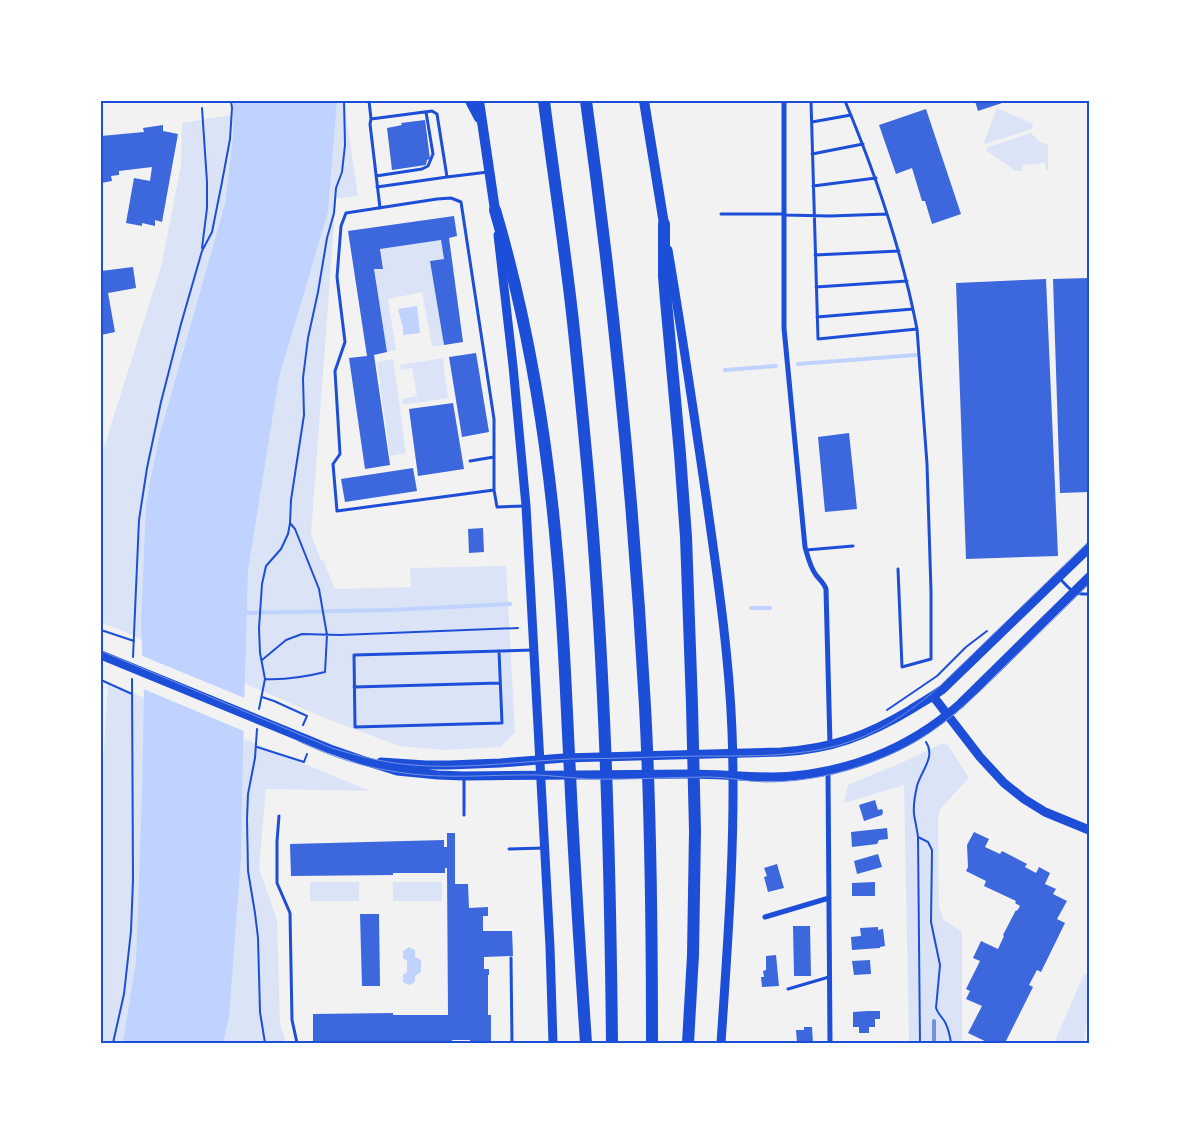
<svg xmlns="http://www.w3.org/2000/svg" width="1190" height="1144" viewBox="0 0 1190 1144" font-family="'Public Sans',sans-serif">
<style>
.green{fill:#dbe4f7}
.water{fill:#bfd3fe}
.pier{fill:#f2f2f2}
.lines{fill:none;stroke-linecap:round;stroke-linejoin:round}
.stream{stroke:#bfd3fe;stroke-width:4}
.building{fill:#3d67dc}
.path{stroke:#1d4ed8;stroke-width:2}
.service{stroke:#1d4ed8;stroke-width:3}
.minor{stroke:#1d4ed8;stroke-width:5}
.tertiary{stroke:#1d4ed8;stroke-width:9}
.secondary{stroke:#1d4ed8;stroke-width:9}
.primary{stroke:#1d4ed8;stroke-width:10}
.motorway{stroke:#1d4ed8;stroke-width:12}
.tram{stroke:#7290e2;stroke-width:1}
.rail{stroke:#7290e2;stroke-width:4}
.neatline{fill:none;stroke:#1d4ed8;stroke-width:2}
</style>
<rect width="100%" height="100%" fill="#f2f2f2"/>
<path class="green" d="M317 101H344L358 196 336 199 311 534 321 560H323L335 589 411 587 410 568 506 566 515 732 501 747 444 750 399 746 320 716 179 655 237 736 370 791 266 789 259 868 277 920 280 1023 286 1043H101V797L108 683 150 700 151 643 101 622V457L162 263 181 165 182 123Z
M997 108 1033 124 1032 129 985 144 984 142Z
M1031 133 1039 141 1048 145V170H1046L1045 163 1022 165V171H1015L1010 167 987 151 986 148Z
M441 240 444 259 431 261 444 345 432 346 422 292 388 299 396 350 387 352 374 269 383 268 381 249Z
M443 358 448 398 403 405 402 399 417 396 412 368 401 370 400 365Z
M393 359 406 453 390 456 377 362Z
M943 743 948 745 969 778 940 809 938 819 939 907 944 920 962 932V1043H909L904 785 844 803 848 785 903 762Z
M310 882H359V901H310Z
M393 882H442V901H393Z
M1084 974 1089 975V1004L1084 1043H1054Z"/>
<path class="water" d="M233 101H337L328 212 279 377 248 570 243 748 241 857 229 1017 223 1043H123L136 961 142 793 144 693 141 625 146 503 159 437 225 204 233 137Z
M417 306 420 333 403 335V328L398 309Z
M409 947 415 950V957L421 960V972L415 976V982L409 985 403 982V975L407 972V961L403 958V951Z"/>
<path class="pier" d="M140 655 247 699 246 732 141 688Z"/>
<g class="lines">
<path class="stream" d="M798 364 916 355
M725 370 776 366
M751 608H770
M243 613 390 610 510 604"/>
</g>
<path class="building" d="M975 101H1005V102L978 111Z
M926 109 961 214 932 224 925 201H922L912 168 896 174 879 125Z
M425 120 430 159 427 160 426 165 392 170 387 128 402 125 401 123Z
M163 125V131L178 134 162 222 155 220V226L142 223V226L126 223 134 178 150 181 152 167 119 171V175L111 176 112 181 101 183V136L144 132 143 128Z
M454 216 457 236 449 238 463 342 444 345 430 261 444 259 441 240 380 249 383 269H374L387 352 374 355 390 465 365 469 349 358 367 356 348 231Z
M133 267 136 288 108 293 115 332 101 335V271Z
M1089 278V492L1060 493 1053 279Z
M1046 279 1058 556 966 559 956 283Z
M476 353 489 432 462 437 449 357Z
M453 403 464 469 418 476 409 409Z
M849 433 857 509 825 512 818 437Z
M413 468 417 491 345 502 341 479Z
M483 528 484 552 469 553 468 529Z
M875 800 878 810 882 809 883 812 882 815 864 821 859 805Z
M887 828 888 839 879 840 877 844 852 847 851 832Z
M974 832 989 839 985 847 1000 854 1002 851 1027 864 1025 867 1036 873 1039 867 1050 873 1045 884 1056 889 1053 894 1067 901 1057 919 1065 923 1041 972 1037 970 1029 985 1033 987 1005 1043H1000L995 1041 994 1043H989L968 1033 982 1006 966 999 970 991 966 989 980 961 973 958 981 941 998 949 1004 936 1003 935 1016 910 1017 911 1020 906 1015 903 1016 901 984 886 986 881 966 871 968 867 967 845Z
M447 833H455V884H468L469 908 488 907V916H483V931H512L513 956 484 957V969H489V975H488V1015H491V1043L470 1042V1040H452V1043H313V1014L393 1013V1015H448L447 868H445V873H393V875L291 876 290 844 444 840V847H447Z
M878 854 882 867 857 874 854 861Z
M777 864 784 888 768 892 764 877 767 876 764 868Z
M875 882V896H852V883Z
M360 914H379L380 986H362Z
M793 926H810L811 976H794Z
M878 927V930L883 929 885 946 880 947V948L852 950 851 937 861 936 860 928Z
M776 955 779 986 762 987 761 977H764L763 971 766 970V956Z
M870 960 871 974 854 975 852 961Z
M868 1011H880V1019H875V1027H869V1033H859V1027H853V1012Z
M804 1027H812L813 1043H797L796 1030H804Z"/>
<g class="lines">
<path class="path" d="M202 248 207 208V182L202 108
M101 630 134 641
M133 657 139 520 147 468 161 402 181 324 202 251 212 232 222 182 230 139 232 108 231 101
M262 660 286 640 302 634 340 635 518 628
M265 679C286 680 305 677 325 672L327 635 319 589 295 529 290 523
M101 680 132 694
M262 697 274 701 307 716 303 725
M259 709 265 679 260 653 259 628 262 584 266 566 281 549 288 534 290 523 291 500 304 415 303 378 308 338 318 292 327 238 334 213 336 188 342 172 345 145 344 101
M887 710 937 676 966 647 987 631
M257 729 255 758 248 794 247 819 248 871 255 913 258 938 260 1012 265 1043
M257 747 304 762 307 754
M918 837 928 842 932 850 931 922 940 965 936 1008C938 1014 942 1017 945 1022 948 1028 950 1036 951 1043
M113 1043 124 994 131 931 133 880 132 679
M920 1043 918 837C917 829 915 821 914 814 913 804 915 795 917 786 921 771 936 757 926 742"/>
<path class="service" d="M369 101 371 119 370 124 380 208
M811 101 818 339 917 329C902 251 876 175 845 101
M371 119 432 111 437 114 447 177
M812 122 851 115
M812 154 863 144
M376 176 422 169 428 166 433 154 426 112
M813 186 876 178
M377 187 447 177 488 172
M721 214H784
M784 215 830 216 887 214
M815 255 899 251
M816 287 907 281
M817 317 913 309
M470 461 494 457
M494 490 337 511 333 464 340 454 335 371 345 342 337 277 341 226 346 213 437 199 451 198 461 202 494 419V490L497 507 526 506
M806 550 853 546
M898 569 902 667 931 659V591L927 464 917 329
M1059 578C1071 589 1071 595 1089 594
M499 651 502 723 355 727 354 655 533 650
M354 687 500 683
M464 776V815
M279 816 277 841V883L290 913 292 1020 297 1043
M509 849 544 848
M511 958 512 1043
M788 989 829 977"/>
<path class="minor" d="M784 101V328L805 547C808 557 810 567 816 575 820 580 824 583 826 589L830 745
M828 771 830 1043
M765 917 829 898"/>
<path class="tertiary" d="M101 655 330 749 362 760 397 771 438 775 464 776C539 775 614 775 689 774 717 774 744 777 772 777 842 776 908 750 960 704L1089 577
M933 696 980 757 1004 783 1024 799 1045 812 1089 830
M381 762 426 765H449L500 763 564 758 781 752C831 749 867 736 910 710 921 703 932 697 943 689L1089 548"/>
<path class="secondary" d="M498 235 513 366 526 506 550 947 553 1043
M668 250C682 332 694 414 706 496 717 574 729 652 732 731 736 835 728 939 721 1043"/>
<path class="primary" d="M470 101 479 118
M479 101 495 210
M644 101 664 224"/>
<path class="motorway" d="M544 101C553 172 564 242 572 313 578 366 583 420 588 474 605 663 610 853 612 1043
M586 101C614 302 634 504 645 706 651 818 652 930 652 1043
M495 210C528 322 547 437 557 554 564 627 566 700 570 773 574 863 580 953 586 1043
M664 224V276L666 301 680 454 686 537 692 705 695 831 693 955 688 1043"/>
<path class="tram" d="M101 651 332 748C358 756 385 763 413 765 459 769 507 763 553 760 577 758 601 759 625 758 655 757 686 756 716 756 757 756 797 756 836 746 877 735 909 713 940 686L1089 541
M298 741C330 756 362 767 397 772 445 780 493 774 540 775 556 776 572 778 588 779 629 780 669 777 710 777 729 777 747 782 766 782 812 782 858 770 900 750 941 730 973 698 1005 667 1033 639 1061 612 1089 584"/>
<path class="rail" d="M934 1043V1021"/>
</g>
<rect width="1190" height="1144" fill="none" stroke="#ffffff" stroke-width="205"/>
<rect x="102" y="102" width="986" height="940" class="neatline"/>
</svg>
